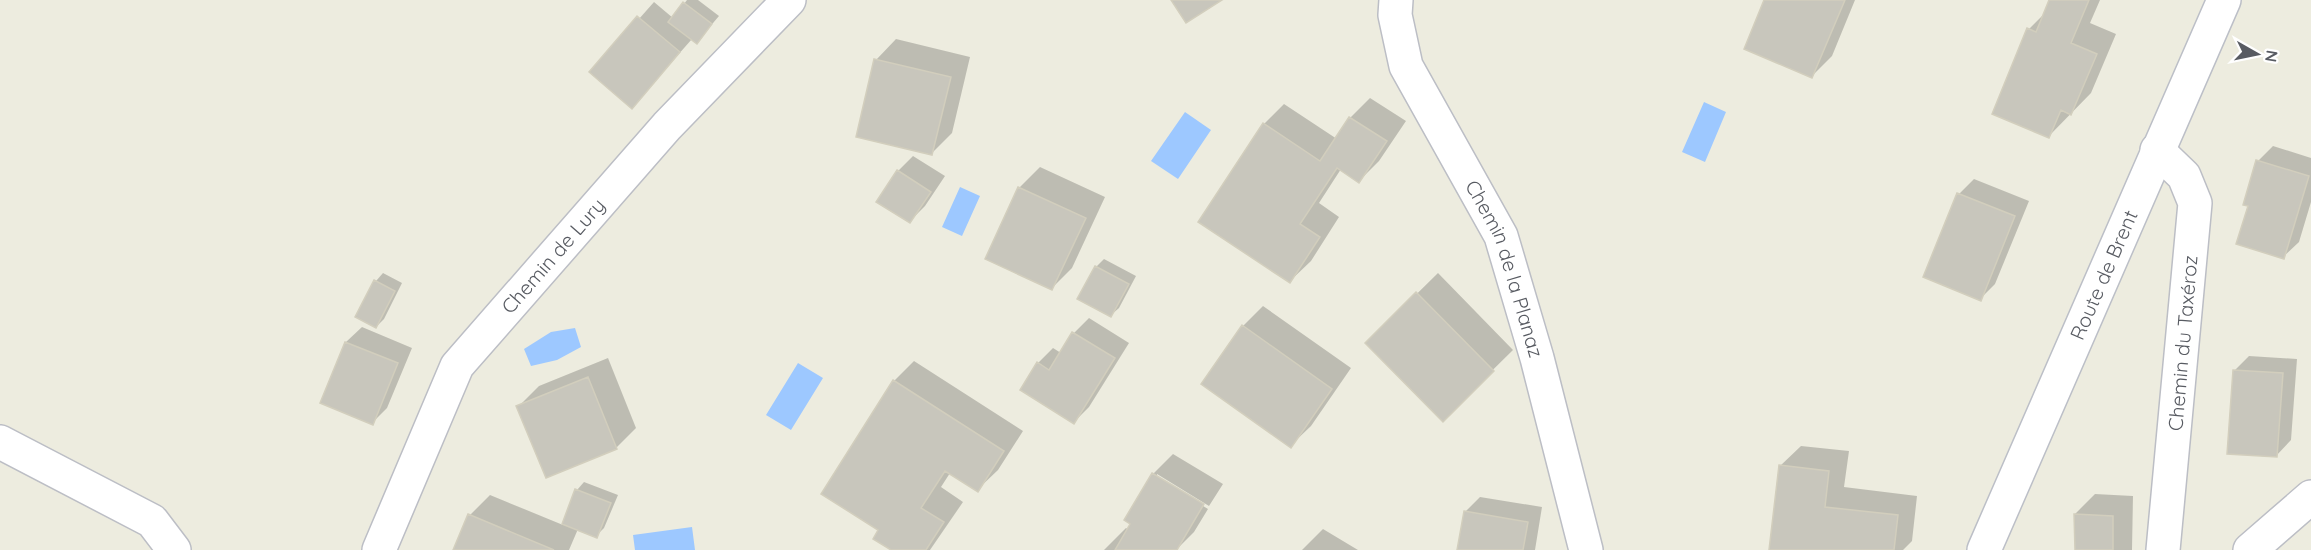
<svg xmlns="http://www.w3.org/2000/svg" width="2311" height="550" viewBox="0 0 2311 550" font-family="Quicksand,sans-serif">
<style>
.water{fill:#9dc8ff}
.shadow{fill:#0003}
.building{fill:#c8c6bc;stroke:#d2cebd;stroke-width:1.5}
.lines{fill:none;stroke-linecap:round;stroke-linejoin:round}
.street-casing{stroke:#bcbec5;stroke-width:36}
.secondary-casing{stroke:#bcbfc7;stroke-width:36}
.street{stroke:#fff;stroke-width:33}
.secondary{stroke:#fff;stroke-width:33}
.labels{text-anchor:middle;stroke-width:6;stroke-linejoin:round;paint-order:stroke}
.street-label{font-size:20px;fill:#585b62;stroke:#fff}
</style>
<rect width="100%" height="100%" fill="#edecdf"/>
<path class="water" d="M1704 102 1726 112 1705 162 1682 152Z
M1185 112 1211 130 1178 179 1151 161Z
M960 187 980 196 962 236 942 227Z
M575 328 581 347 557 360 531 366 524 349 551 332Z
M798 363 823 378 791 430 766 415Z
M692 527 695 550H635L633 535Z"/>
<path class="shadow" d="M687 0H698L719 16 697 42 692 39 632 107 592 72 654 2 673 18Z
M1766 0H1855L1832 56 1812 76Z
M2051 0H2100L2090 23 2116 34 2091 93 2049 136 2029 29 2046 12Z
M896 39 970 57 952 133 932 153 876 60Z
M1370 98 1406 121 1379 161 1359 181 1341 169 1319 203 1339 217 1311 261 1290 281 1264 124 1284 104 1337 139 1350 118Z
M2273 146 2311 158V202L2299 242 2283 257 2250 205 2258 161Z
M913 156 945 176 925 206 910 221 898 171Z
M1040 167 1105 197 1072 268 1052 288 987 258 1019 188Z
M1974 179 2029 201 1995 284 1980 299 1959 194Z
M1104 259 1136 276 1119 308 1111 315 1096 267Z
M383 273 402 283 384 319 376 327V281Z
M1438 273 1513 350 1443 419 1367 343Z
M1263 306 1351 368 1311 426 1290 446 1243 326Z
M1089 318 1129 343 1089 407 1074 422 1038 363 1053 348 1061 353 1074 333Z
M362 327 412 348 387 408 372 423 321 402 346 342Z
M2249 356 2297 359 2291 440 2276 456 2234 371Z
M608 358 636 428 616 448 518 407 539 386Z
M914 361 1023 431 998 470 977 490 950 473 941 487 963 502 930 550H894L880 530 894 381Z
M1801 446 1849 451 1844 487 1917 496 1912 541 1903 550H1771L1780 466Z
M1173 454 1223 484 1209 506 1157 474V478L1208 509 1194 532 1176 550H1104L1126 528 1129 530 1153 474Z
M584 482 618 495 604 528 596 536 578 529 569 550H455L470 515 490 495 563 525 577 490Z
M2095 494 2133 496 2132 550H2076L2075 514Z
M1480 497 1542 507 1535 550H1458L1465 512Z
M1323 529 1358 550H1302Z"/>
<path class="building" d="M1171 0H1222L1186 23Z
M1764 0H1845L1812 78 1744 49Z
M2049 0H2089L2071 43 2097 54 2071 115 2061 110 2049 138 1992 114 2027 28 2036 32Z
M683 2 712 24 697 44 668 22Z
M637 16 680 52 632 109 589 72Z
M874 59 951 77 932 155 856 137Z
M1349 117 1387 141 1359 183 1337 168 1300 224 1320 237 1290 283 1198 222 1263 123 1320 161Z
M2256 160 2309 176 2284 259 2236 244 2248 206 2243 205Z
M897 170 931 192 910 223 876 202Z
M1018 187 1086 218 1052 290 985 259Z
M1957 193 2015 216 1981 301 1923 277Z
M1095 266 1129 284 1111 317 1077 299Z
M374 280 395 291 376 328 355 317Z
M1416 292 1494 371 1443 422 1365 343Z
M1242 325 1332 389 1291 448 1201 384Z
M1072 332 1115 358 1074 424 1020 390 1037 362 1049 370Z
M345 342 398 363 373 425 320 403Z
M2233 370 2283 373 2277 457 2227 454Z
M588 377 617 449 546 478 516 406Z
M893 380 1004 451 978 492 945 471 921 508 944 522 926 550H891L873 539 878 530 821 494Z
M1779 465 1829 471 1825 507 1898 515 1894 550H1769Z
M1152 473 1204 504 1177 550H1115L1130 524 1124 520Z
M575 489 611 503 597 538 562 524Z
M1464 511 1528 522 1523 550H1457Z
M468 514 554 550H453Z
M2074 514 2113 516V550H2075Z"/>
<g class="lines">
<defs>
<g id="street">
<path id="s1" d="M1396 0 1395 15 1406 66 1501 236 1537 358 1586 550"/>
<path d="M2157 150 2184 176 2195 203 2163 550"/>
<path d="M0 442 152 521 174 550"/>
<path id="s2" d="M379 550 457 366 667 126 789 0"/>
<path d="M2250 550 2311 497"/>
</g>
<g id="secondary">
<path id="s3" d="M1984 550 2224 0"/>
</g>
</defs>
<use href="#street" class="street-casing"/>
<use href="#secondary" class="secondary-casing"/>
<use href="#street" class="street"/>
<use href="#secondary" class="secondary"/>
</g>
<g class="labels">
<g class="street-label">
<text dy="7" stroke="none"><textPath href="#s2" startOffset="346">Chemin de Lury</textPath></text>
<text dy="7" stroke="none"><textPath href="#s1" startOffset="294">Chemin de la Planaz</textPath></text>
<text dy="7" stroke="none"><textPath href="#s3" startOffset="300">Route de Brent</textPath></text>
<text transform="translate(2183 343) rotate(-85)" y="7">Chemin du Taxéroz</text>
</g>
</g>
<g transform="translate(2257 54) rotate(99)" stroke="#ffffff" stroke-width="4.5" paint-order="stroke">
<path d="M0-4.5L10 22L0 15L-10 22Z" fill="#585b62"/>
<text y="-9" font-size="16" font-weight="bold" text-anchor="middle" fill="#585b62">N</text>
</g>
</svg>
